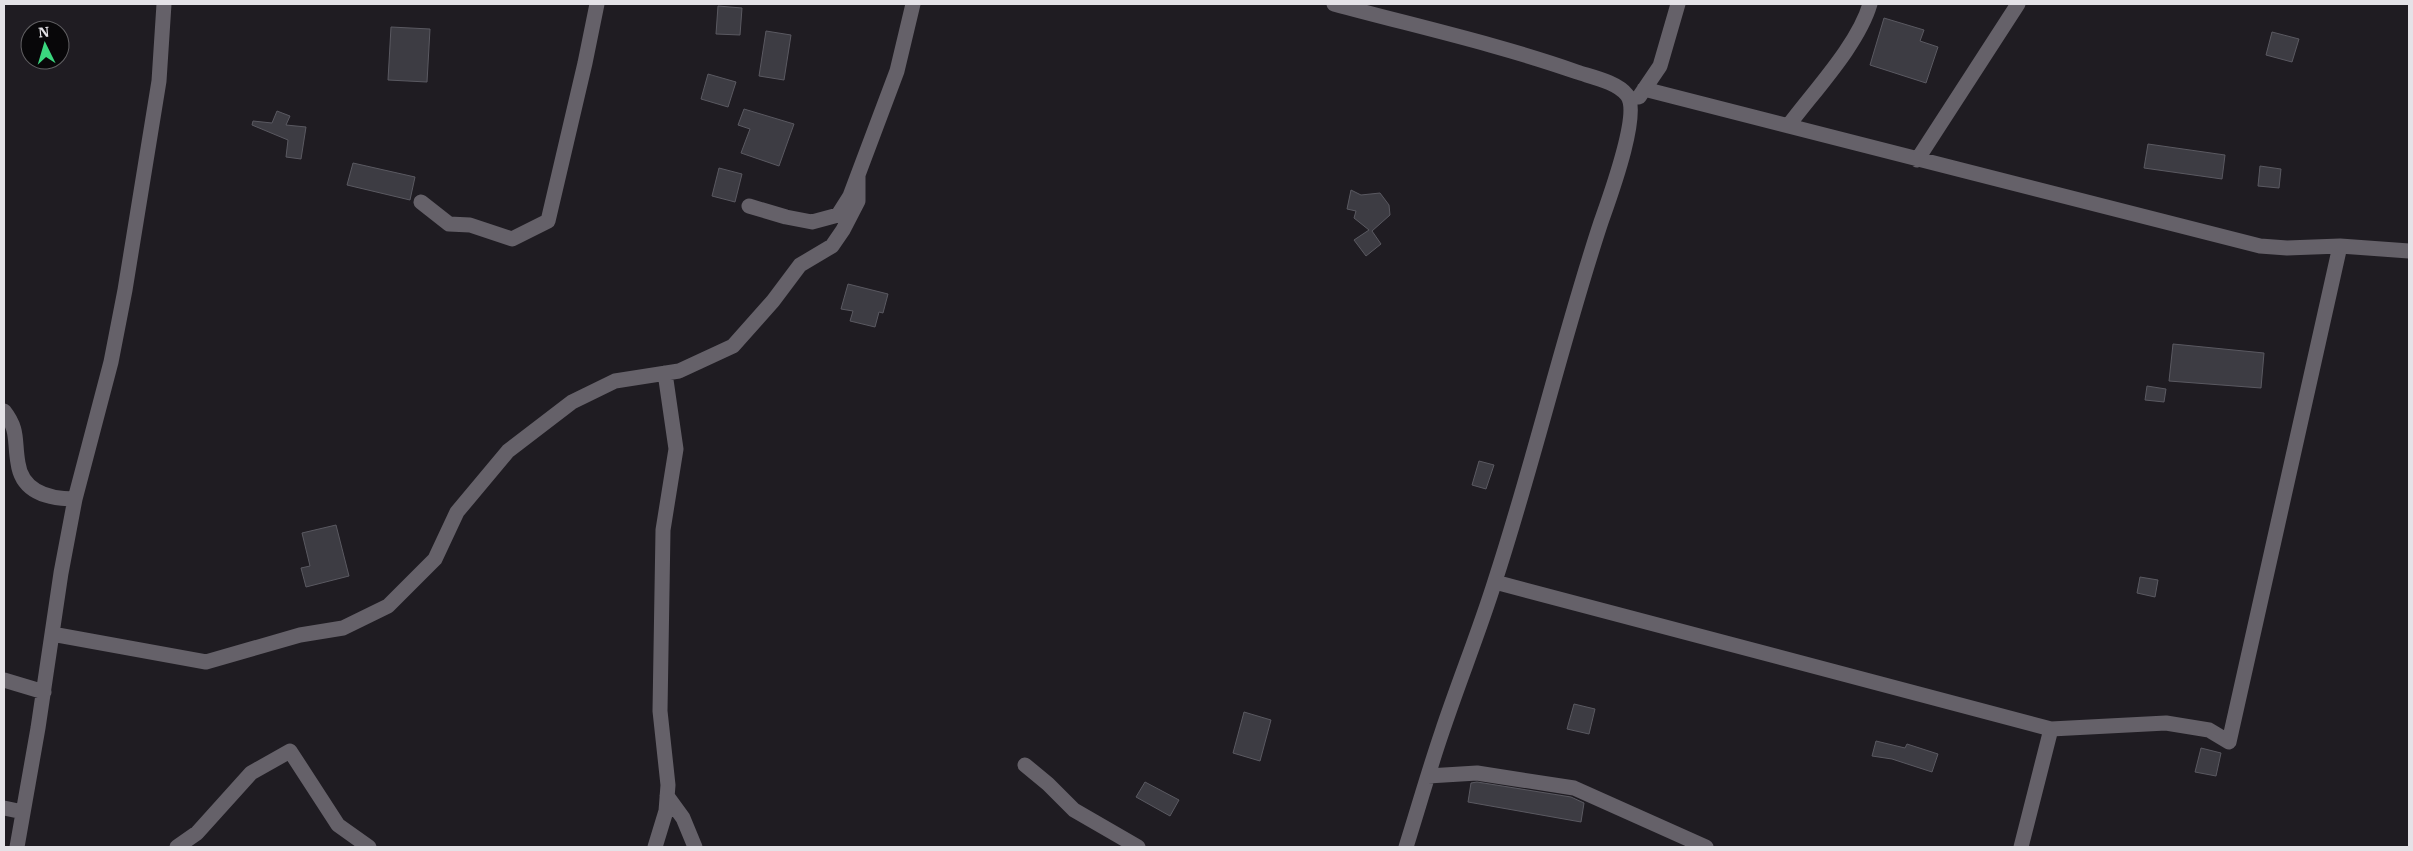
<svg xmlns="http://www.w3.org/2000/svg" width="2413" height="851" viewBox="0 0 2413 851" font-family="'IBM Plex Serif',serif">
<style>
.building{fill:#3d3c43;stroke:#5a5961}
.lines{fill:none;stroke-linecap:round;stroke-linejoin:round}
.minor{stroke:#656169;stroke-width:15}
</style>
<rect width="100%" height="100%" fill="#1f1c22"/>
<path class="building" d="M718 6 742 8 740 35 716 34Z
M1884 18 1924 30 1920 41 1938 47 1926 83 1870 65Z
M391 27 430 29 427 82 388 80Z
M766 31 791 35 784 80 759 76Z
M2272 32 2299 39 2292 62 2266 55Z
M708 74 736 82 728 107 701 99Z
M744 109 794 124 779 166 741 153 750 129 738 125Z
M277 111 290 116 286 125 306 127 301 159 286 157 288 140 252 125 253 121 272 123Z
M2148 144 2225 155 2222 179 2144 168Z
M353 163 415 177 410 200 347 185Z
M2260 166 2281 169 2279 188 2258 186Z
M719 168 742 174 735 202 712 196Z
M1351 190 1361 195 1380 193 1389 205 1390 215 1372 231 1381 244 1366 256 1354 240 1369 230 1354 218 1356 211 1347 209Z
M848 284 888 294 883 313 879 312 875 327 850 321 853 311 841 309Z
M2173 344 2264 353 2261 388 2169 381Z
M2147 386 2166 389 2164 402 2145 400Z
M1479 461 1494 465 1486 489 1472 485Z
M336 525 349 576 306 587 301 568 310 566 302 533Z
M2140 577 2158 580 2155 597 2137 593Z
M1574 704 1595 709 1589 734 1567 729Z
M1244 712 1271 720 1260 761 1233 753Z
M1876 741 1905 748 1907 744 1938 754 1932 772 1892 759 1872 756Z
M2201 748 2221 753 2216 776 2195 772Z
M1145 782 1179 800 1170 816 1136 797Z
M1477 782 1571 797 1584 803 1581 822 1468 802 1471 783Z"/>
<g class="lines">
<path class="minor" d="M1334 4C1415 26 1497 44 1577 72 1592 77 1617 82 1627 95 1641 113 1609 199 1601 222 1562 340 1534 462 1495 581 1479 632 1459 681 1442 732 1429 770 1418 809 1406 847
M1644 89 2260 246 2287 248 2340 246 2409 251
M1639 97 1660 66 1678 4
M1788 126C1814 91 1858 45 1870 4
M1917 160 2018 4
M421 202 449 224 470 225 512 239 548 221 585 63 597 4
M749 206 786 217 812 222 838 215 850 196 897 71 913 4
M4 411C19 430 14 441 18 463 22 493 50 499 75 499
M1495 582 2051 729 2021 847
M52 634 206 662 300 635 343 628 388 606 435 559 457 512 508 451 572 402 615 381 679 371 733 346 773 301 800 265 832 246 843 230 858 201V176
M4 680 44 692
M2051 729 2166 723 2209 730 2229 742 2340 246
M1025 765 1048 784 1074 810 1138 847
M1428 776 1477 773 1574 788 1706 847
M667 796 683 818 695 847
M4 808 23 812
M17 847 38 728 61 573 75 499 111 362 125 290 159 81 164 4
M177 847 197 833 251 773 290 751 338 825 369 847
M655 847 666 811 668 785 660 711 663 530 676 449 665 373"/>
</g>
<rect width="2413" height="851" fill="none" stroke="#e4e2e7" stroke-width="10"/>
<g transform="translate(45 45) rotate(355)"><circle r="24" fill="#080709" stroke="#605f62"/>
<path d="M0-4L9 19L0 12L-9 19Z" fill="#3bd77f"/>
<text y="-8" font-size="14" font-weight="bold" text-anchor="middle" fill="#e4e2e7">N</text>
</g>
</svg>
